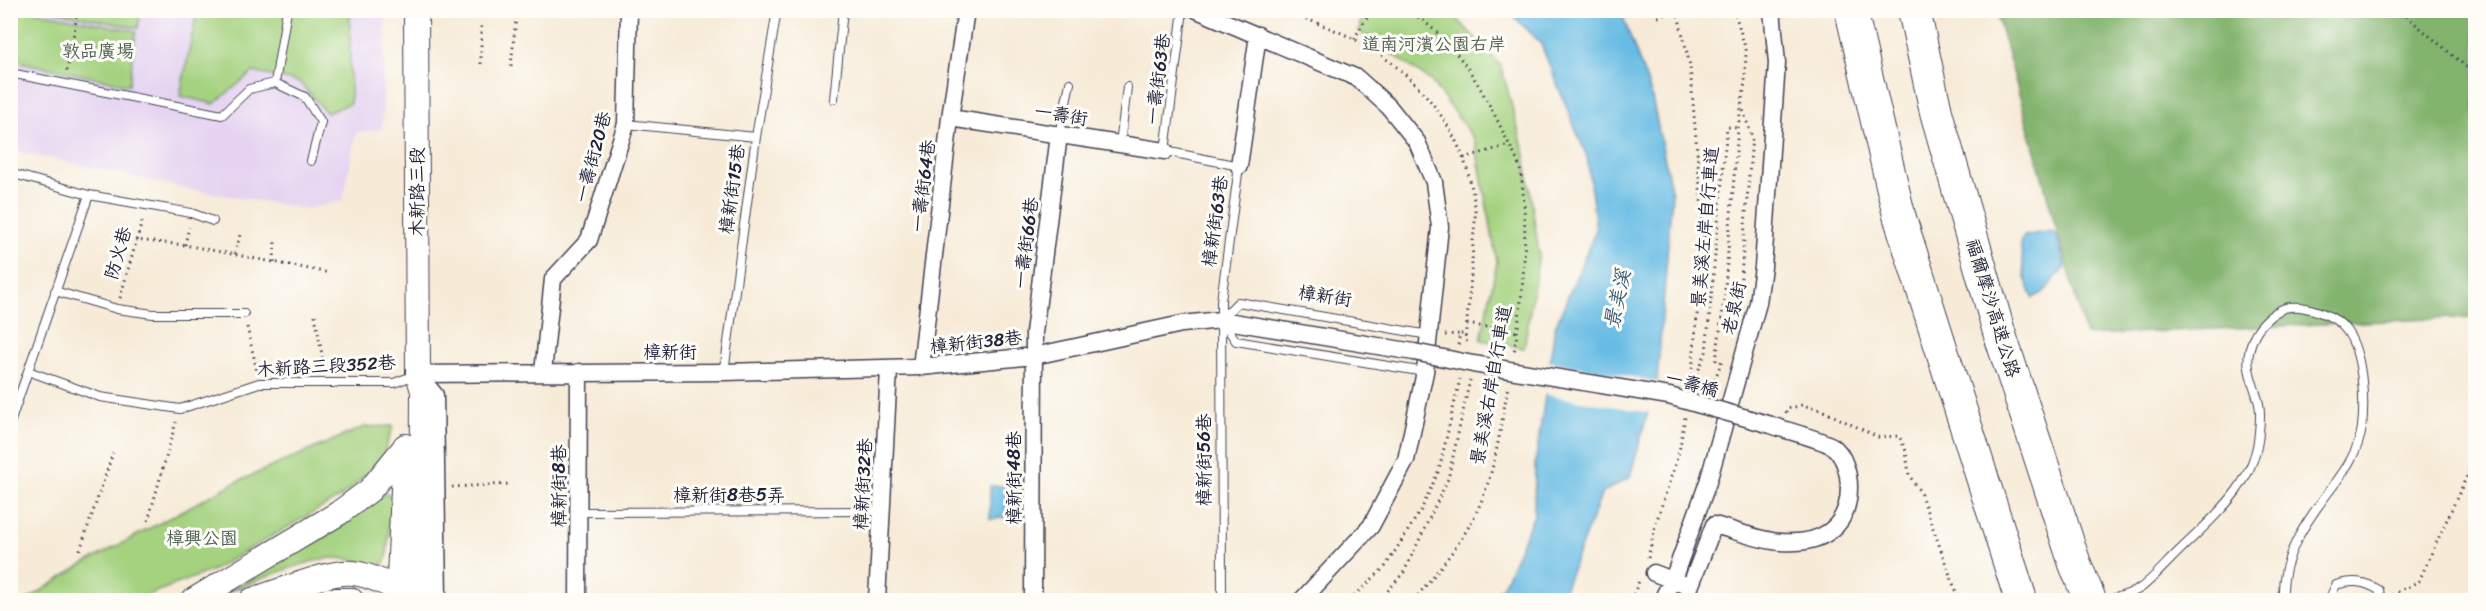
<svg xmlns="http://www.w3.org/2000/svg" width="2486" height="611" viewBox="0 0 2486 611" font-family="Sriracha,'LXGW WenKai TC',sans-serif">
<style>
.built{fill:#e5d3f1}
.green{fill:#a4d27f;stroke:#637a5d;stroke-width:1.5}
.forest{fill:#83b46e;stroke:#526b54;stroke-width:1.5}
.water{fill:#67bce4;stroke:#446f90;stroke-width:1.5}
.pier{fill:#f7ebd8}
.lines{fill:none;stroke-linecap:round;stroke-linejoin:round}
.lane-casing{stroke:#424053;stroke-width:10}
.street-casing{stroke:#424053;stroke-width:19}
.secondary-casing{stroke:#424053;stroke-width:26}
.highway-casing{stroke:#424053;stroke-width:34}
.path{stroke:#424053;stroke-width:3;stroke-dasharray:1.5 4.5;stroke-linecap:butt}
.lane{stroke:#fff;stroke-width:8}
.street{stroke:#fff;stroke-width:16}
.secondary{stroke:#fff;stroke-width:24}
.highway{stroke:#fff;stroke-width:32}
.street-bridge-casing{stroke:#424053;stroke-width:19;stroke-linecap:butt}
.street-bridge{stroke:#fff;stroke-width:16}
.labels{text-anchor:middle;stroke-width:6;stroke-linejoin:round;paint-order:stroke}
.park-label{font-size:18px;fill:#506053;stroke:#fdfcf7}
.street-label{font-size:18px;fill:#22223b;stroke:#fdfcf7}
.water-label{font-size:20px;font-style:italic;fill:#3a5876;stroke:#fdfcf7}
</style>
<rect width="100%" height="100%" fill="#fdfcf7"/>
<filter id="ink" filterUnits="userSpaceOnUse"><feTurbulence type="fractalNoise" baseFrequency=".0167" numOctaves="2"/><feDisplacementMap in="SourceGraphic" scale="12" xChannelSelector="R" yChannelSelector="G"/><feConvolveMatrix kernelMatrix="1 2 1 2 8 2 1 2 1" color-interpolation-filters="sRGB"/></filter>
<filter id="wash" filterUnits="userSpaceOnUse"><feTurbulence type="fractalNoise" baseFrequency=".008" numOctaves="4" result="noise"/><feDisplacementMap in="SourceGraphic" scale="24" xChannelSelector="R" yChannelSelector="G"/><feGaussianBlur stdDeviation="1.35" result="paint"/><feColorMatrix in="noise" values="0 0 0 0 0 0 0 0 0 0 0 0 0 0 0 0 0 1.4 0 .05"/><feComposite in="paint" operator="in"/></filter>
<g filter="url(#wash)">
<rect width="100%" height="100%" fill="#f7ebd8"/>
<path class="built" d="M10 11H386L382 129 356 133 343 201 306 209 188 189 11 150Z"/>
<path class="green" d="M19 11H34L136 31 129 85 11 60Z
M53 11H141L138 28Z
M197 11H350V103L327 113 299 82 253 72 214 104 180 96Z
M1362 11H1450L1501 66 1525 155 1539 254 1524 348 1481 340 1497 262 1475 140 1431 81 1359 31Z
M393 426 383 457 344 495 213 570 135 600H27L80 566 232 484 364 427Z
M386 493 392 495 387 557 383 564C367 566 350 557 332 558 300 561 256 582 225 593L330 534Z"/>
<path class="forest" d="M1996 11H2475V317L2086 335Z"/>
<path class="water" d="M1508 11H1621L1651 93 1672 194 1657 380 1630 477 1602 493 1560 600H1488L1503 586 1534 515 1535 465 1555 327 1596 230 1587 157 1540 42Z
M2051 231 2056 234 2065 267 2044 292 2033 298 2025 278 2020 242 2024 236Z
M990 486H1006L1007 517 990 519Z"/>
<path class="pier" d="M1547 361 1660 382 1651 413 1542 394Z"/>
</g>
<g filter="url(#ink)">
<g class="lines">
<defs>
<path id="lane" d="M1183 10 1165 151 1239 166 1221 301 1222 600
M10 73 222 115 249 89 275 83 287 10
M275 83 305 97 321 122 311 161
M834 99 843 10
M626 124 756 137
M1059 135 1070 83
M1120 144 1127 87
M10 173 89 195 191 213 213 221
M55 291 117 309 153 314H244
M1221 319 1238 302 1429 335
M1223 322 1236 341 1425 372
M28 371 100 397 180 409 259 383H394L415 375
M724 372 756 137 777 10
M10 423 89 195
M579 512 880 511
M2108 600C2118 597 2133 594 2142 587 2156 576 2168 561 2181 549 2215 516 2256 483 2259 432 2260 423 2261 413 2259 404 2253 379 2242 365 2253 339 2257 327 2272 312 2285 308 2302 303 2336 315 2346 330 2363 352 2365 400 2362 427 2359 451 2344 472 2330 490 2305 523 2280 558 2283 600
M2329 600 2336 585C2353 580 2364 581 2379 590L2381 600"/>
<path id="street" d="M1197 10 1357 78 1389 107 1417 142 1434 182 1440 227 1425 372 1406 460 1371 526 1302 600
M950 118 1165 151
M1239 166 1258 35
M921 367 950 118 966 10
M543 372 553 279 589 240 626 124 629 10
M418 374 724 372 921 367 1034 356 1182 324 1221 320 1414 352
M420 377 435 395 438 600
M1654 573 1690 587 1714 525C1734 530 1761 541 1781 542 1820 545 1849 529 1849 487 1849 474 1844 454 1832 446 1823 440 1784 430 1771 425
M578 600 579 372
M877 600 889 369
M1033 600 1034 333 1059 135
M1662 600 1675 574 1708 482 1758 303 1763 267 1777 63 1772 10"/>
<path id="secondary" d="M416 10 418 374 423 391 422 580 418 600
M194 600 339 513 370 490 405 447
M252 600C279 592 326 571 353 573 368 574 397 588 410 596
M329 600H351
M398 600 405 446"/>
<path id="highway" d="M1851 10 1899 215 2021 600
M1914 10 1936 112 1999 332 2075 564 2090 600"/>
</defs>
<use href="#lane" class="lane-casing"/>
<use href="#street" class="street-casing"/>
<use href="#secondary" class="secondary-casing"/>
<use href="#highway" class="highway-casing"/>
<path class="path" d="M1284 10C1307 20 1333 28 1356 40 1420 74 1468 135 1475 209 1476 219 1474 230 1473 241 1472 274 1468 308 1465 341L1467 342 1466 344
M1408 10C1457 42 1480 84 1505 136 1510 147 1519 161 1521 174 1529 230 1523 297 1514 353
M1677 10 1690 66 1704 236 1691 384
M2406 10V16L2476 75
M1658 17 1679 10
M1354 39 1371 10
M481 64V26
M511 66 516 18
M67 71 78 10
M1464 158 1509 145
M135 240 185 245 330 273
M185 245 189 227
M235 254 240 235
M274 262 275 242
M120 298 143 218
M1739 302 1752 137 1743 110
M315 315 325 372
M1467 324 1517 332
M247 327 257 371
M1445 335 1460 334
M1458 345 1460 334H1465
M1716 361 1724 300 1738 128 1745 82 1746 50 1734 10
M1692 386 1706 352 1727 127 1738 128
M1711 391 1723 357
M1786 413 1787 409 1802 405 1821 410 1878 437 1899 436 1906 451 1909 475 1920 492 1959 600
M452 487 510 484
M148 521 176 422
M80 550 113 453
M1648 558 1656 523 1679 452 1685 417
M2392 595 2419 581 2470 469H2476
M1350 600 1385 567 1421 510 1439 470 1460 379
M1380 600 1404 572 1448 479 1470 380
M1414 600C1438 570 1466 539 1481 502 1496 466 1501 425 1508 386
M1631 600 1639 581"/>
<use href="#lane" class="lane"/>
<use href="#street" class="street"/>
<use href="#secondary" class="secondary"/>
<use href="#highway" class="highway"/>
<defs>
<path id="street-bridge" d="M1414 352 1473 364 1669 396 1771 425"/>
</defs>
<use href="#street-bridge" class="street-bridge-casing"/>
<use href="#street-bridge" class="street-bridge"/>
</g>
</g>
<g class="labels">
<g class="park-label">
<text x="1434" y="50">道南河濱公園右岸</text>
<text x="98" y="57">敦品廣場</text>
<text x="202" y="544">樟興公園</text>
</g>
<g class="street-label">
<text transform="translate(1158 79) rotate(-83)" y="6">一壽街63巷</text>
<text transform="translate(1061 115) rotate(9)" y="6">一壽街</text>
<text transform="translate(593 157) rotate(-75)" y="6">一壽街20巷</text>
<text transform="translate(923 186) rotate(-83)" y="6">一壽街64巷</text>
<text transform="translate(732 189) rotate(-82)" y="6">樟新街15巷</text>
<text transform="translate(417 192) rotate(-90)" y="6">木新路三段</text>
<text transform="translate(1215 221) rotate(-82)" y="6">樟新街63巷</text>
<text transform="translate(1705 227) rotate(-85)" y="6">景美溪左岸自行車道</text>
<text transform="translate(1026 243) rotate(-83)" y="6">一壽街66巷</text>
<text transform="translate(118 253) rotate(-74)" y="6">防火巷</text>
<text transform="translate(1325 296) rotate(9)" y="6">樟新街</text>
<text transform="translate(1734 308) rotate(-77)" y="6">老泉街</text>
<text transform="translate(1993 308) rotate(73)" y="6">福爾摩沙高速公路</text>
<text transform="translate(976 342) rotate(-6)" y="6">樟新街38巷</text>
<text x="670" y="358">樟新街</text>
<text transform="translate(326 366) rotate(-3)" y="6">木新路三段352巷</text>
<text transform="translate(1692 384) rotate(15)" y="6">一壽橋</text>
<text transform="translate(1491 385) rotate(-80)" y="6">景美溪右岸自行車道</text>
<text transform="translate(1204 460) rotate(-90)" y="6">樟新街56巷</text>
<text transform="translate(1014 478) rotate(-90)" y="6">樟新街48巷</text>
<text transform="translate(863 484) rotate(-87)" y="6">樟新街32巷</text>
<text transform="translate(559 486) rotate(-90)" y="6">樟新街8巷</text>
<text x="729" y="501">樟新街8巷5弄</text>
</g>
<g class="water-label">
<text transform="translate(1617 299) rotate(-78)" y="7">景美溪</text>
</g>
</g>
<rect width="2486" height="611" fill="none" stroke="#fdfcf7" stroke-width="36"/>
</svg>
